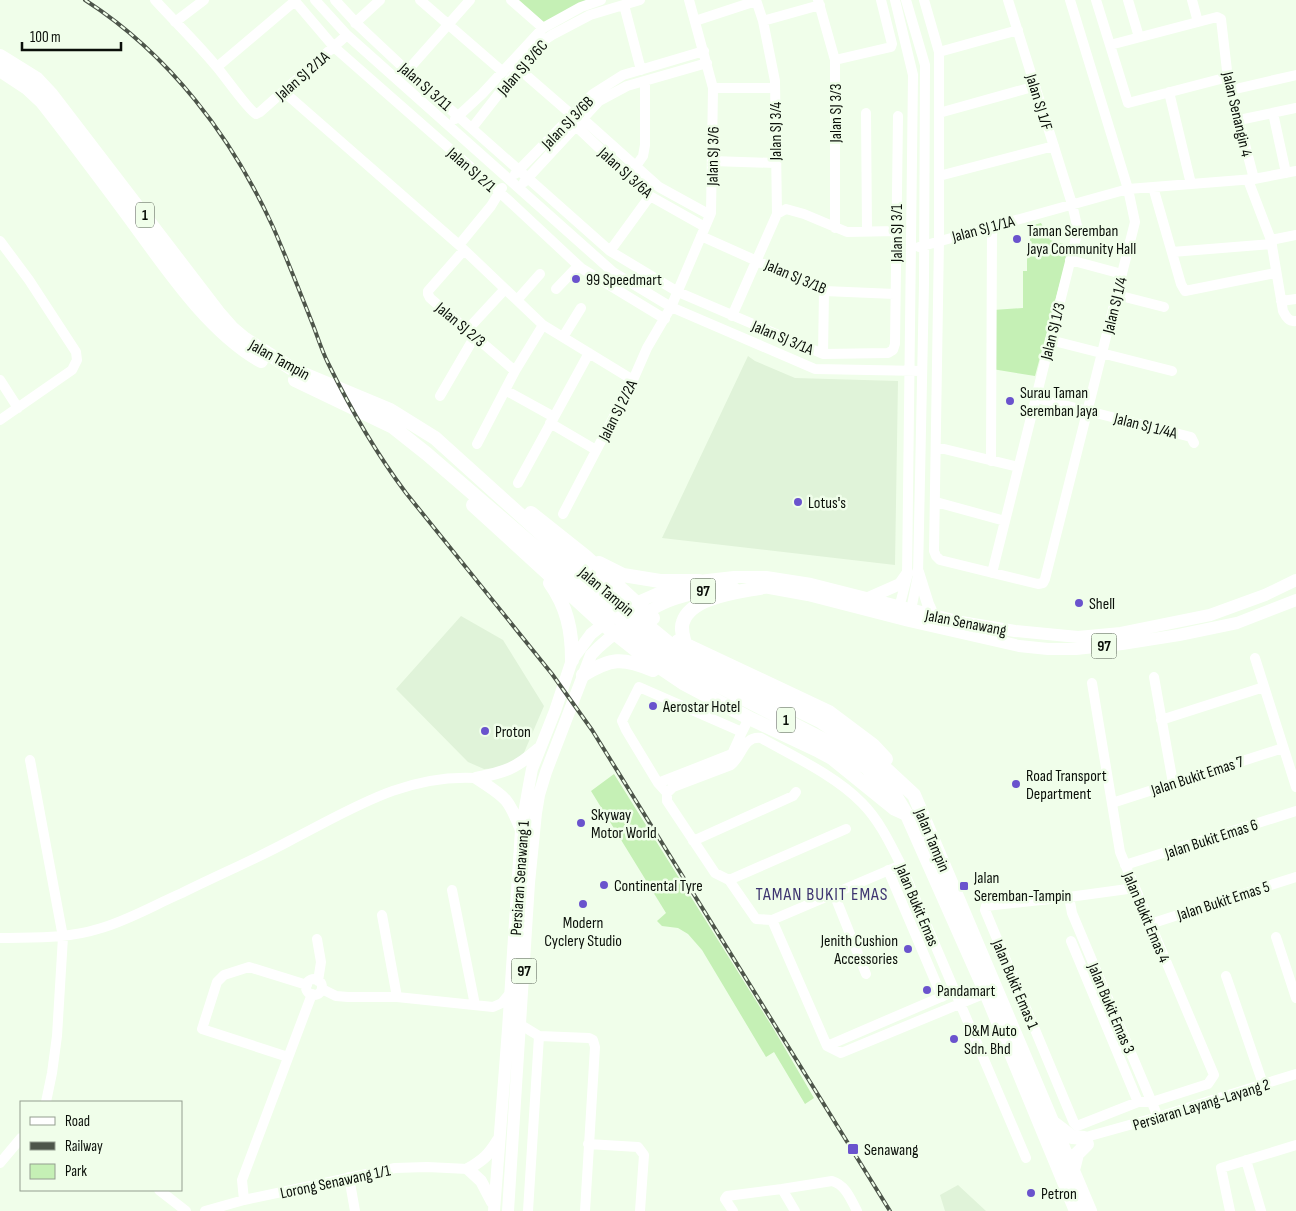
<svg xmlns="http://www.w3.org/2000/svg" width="1296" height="1211" viewBox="0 0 1296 1211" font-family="'Sofia Sans Condensed',sans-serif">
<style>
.built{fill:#e0f3d9}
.green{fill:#c5f0b5}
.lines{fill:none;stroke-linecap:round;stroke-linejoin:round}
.minor{stroke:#fff;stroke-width:10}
.major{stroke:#fff;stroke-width:12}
.highway{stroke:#fff;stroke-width:14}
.rail-casing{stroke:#4d554a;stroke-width:4}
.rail{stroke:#f0feea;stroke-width:2;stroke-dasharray:5.5;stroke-linecap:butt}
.poi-dot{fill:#6a53cd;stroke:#f0feea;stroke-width:2}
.labels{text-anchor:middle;stroke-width:5;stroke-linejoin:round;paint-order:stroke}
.shield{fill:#f0feea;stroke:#4f574c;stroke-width:1}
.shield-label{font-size:15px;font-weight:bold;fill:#0a0f09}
.street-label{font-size:16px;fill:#0a0f09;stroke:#f0feea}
.poi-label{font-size:16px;fill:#0a0f09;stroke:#f0feea;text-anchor:start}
.neighbourhood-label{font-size:18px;letter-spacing:1px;fill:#3d3470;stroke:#f0feea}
</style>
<rect width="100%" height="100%" fill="#f0feea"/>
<path class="built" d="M748 356 755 361 795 378 898 381 895 565 662 538Z
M461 616 503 640 544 706 520 762 503 768 484 769 468 762 396 689Z
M958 1185 986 1211H945L940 1195Z"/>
<path class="green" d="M519 0H588L545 23Z
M1041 223 1050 240 1070 246 1035 376 992 369 993 310 1023 308V271H1027V251L1030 250V226Z
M614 774 773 1028 814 1098 805 1104 774 1052 766 1057 702 950 688 934 678 928 662 926 657 921 666 913 591 791Z"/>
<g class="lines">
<path class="minor" d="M155 0C175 22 197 43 216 66 224 75 248 110 256 114L260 112 347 35
M294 0 334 47 507 199 581 268 665 319
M315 0 347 35 613 272 671 307 815 369 922 371
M335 0 358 25 407 71 610 251 678 292 823 354 888 353 893 350 895 344 898 116
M420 0 503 72
M511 0 543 28
M818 0 835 60V228
M895 0 913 75 907 577 898 612
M906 0 925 65 924 284 918 575 910 615
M924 0 939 52V240L934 551 936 556 940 560 1038 584 1043 583 1045 579 1135 222 1128 189 1070 0
M1096 0 1128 103 1228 77
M1128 0 1139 37
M1192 0 1198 22
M624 5 641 70
M695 21 756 1
M763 21 820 5
M175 22 204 0
M355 23 380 0
M1110 45 1217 17 1221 19 1228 79 1254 179
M939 52 1018 30
M835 60 891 47 892 44 881 0
M217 67 295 1
M519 69 572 115
M407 71 470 0
M713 88H775
M1231 90 1296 75
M284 92 459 245 543 325 633 380
M1169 92 1191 184
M866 113 867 231
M939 113 1036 86
M1273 113 1286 173
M455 119 482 94 543 28 581 7 601 0
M583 119 659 187 710 215
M1239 120 1296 108
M577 127 650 196 705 227
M472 128 537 45 552 35 590 15 640 0
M712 161 775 163
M636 166 643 156 645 145V81
M515 174 593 94 623 75 704 51
M939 176 1054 146
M1248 180 1271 240 1283 311C1286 317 1289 322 1296 321
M524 182 599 101 627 86 707 63
M1153 187 1181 284 1185 291 1275 273
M777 214 786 209 804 214 847 232 896 231
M701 236 824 291 895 294
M1271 240 1296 235
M0 241 29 280 76 352 77 360 72 370 0 420
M459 245 491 206 502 188
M919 247 1128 189 1254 179 1296 171
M464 250 428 291V294L430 298 515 371
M610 251 650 196
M1172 252 1272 244
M1070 260 1122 274
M556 289 578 266
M1117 295 1164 307
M517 300 540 274
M1281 301 1296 299
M732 316 777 214 775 81 763 21 756 0
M468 329 505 289
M563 337 581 308
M1050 340 1172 371
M823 354 824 291
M0 380 18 408
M505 390 554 417
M440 396 475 336
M1036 398 1191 437 1194 443
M550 423 596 450
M477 444 515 371 543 325
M936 447 1018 467
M991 461 992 226
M518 483 589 353
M936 502 1005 521
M563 514 633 380 647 348 671 307 711 213 713 88 689 0
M992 573 1078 230 1072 204 1008 0
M1255 658 1296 787
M1154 677 1173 783
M1092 683 1120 852 1214 1075 1208 1084 1152 1102H1138L1077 1126 1074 1123 985 910 986 906 1069 897 1135 888
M749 718 742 732 639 687 622 721 626 730 658 783 667 793V801L715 873 729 880 756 919 772 920 901 865
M1161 720 1264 687
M30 760 63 937 57 1036 52 1073 46 1102
M658 783 732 754 742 732
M667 793 673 787 731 765C743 755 743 736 761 738 793 756 836 776 862 803 879 820 890 843 901 865L1026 1158
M1112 803 1283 748
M693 841 793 796 796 792
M1125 865 1296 811
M888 870 942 997
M729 880 846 829
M452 890 475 1005
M834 894 866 974
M1069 897 1072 913 1158 1117
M382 915 397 997
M772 920 827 1046 841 1053 986 993
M1150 924 1296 877
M1276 937 1296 998
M0 938C33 937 66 939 98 929 127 921 154 905 182 893 218 875 256 859 291 840 352 809 405 774 476 778
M317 939 321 962 318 981
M1071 941 1138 1102
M1226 976 1263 1084
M306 987a8 8 0 1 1 16 0a8 8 0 1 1-16 0Z
M322 989 336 996 348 997H397L493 1007 502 1003 511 992
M521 1025 539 1036 589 1038 593 1040 595 1047 585 1211
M827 1046 955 991
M288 1057 202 1029 217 982 224 975 249 967 307 985
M1079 1139 1158 1117 1296 1074
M588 1144 638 1147 644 1155 640 1211
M1246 1160 1261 1211
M0 1163 21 1138
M349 1177 355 1211
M782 1189 795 1211
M159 1190 186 1211
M244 1200 242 1180 312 994
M205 1211 244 1200 395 1168 427 1167 468 1169
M528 1211 539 1036
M733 1211 725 1199 727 1196 782 1189 832 1181C846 1185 851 1200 857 1211
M1230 1211 1221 1168 1296 1145"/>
<path class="major" d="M918 572 928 604 933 615
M754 587H764L808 595 909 621 1019 646 1048 649H1076L1122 644 1179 635 1237 623 1296 600
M866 599 900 584 907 574
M629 606 670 588 699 581 734 577H766L811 584 961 622 1015 631 1078 637 1121 633 1210 615 1265 595 1296 580
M476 778C505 772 515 769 538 749
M476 778C505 797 508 797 521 830
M492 1202 481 1181 468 1169C483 1160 489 1155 498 1140
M494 1211 508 1029 521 830 529 785 532 769 555 711 572 660 591 634 610 619
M508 1211 529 883 536 813 539 795 546 772 591 655C608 636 653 605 678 598 696 592 715 589 734 588"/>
<path class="highway" d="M0 56 37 79 51 94 218 312 232 328 245 339 294 370 390 410 435 438 598 585 682 654 820 721 871 755 914 795 1090 1211
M0 70 27 88 42 102C72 140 101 179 130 218 166 267 208 331 261 361
M295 380 393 427 427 454 601 604 674 663 820 738 866 767 895 795 907 815 986 993 1076 1211
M473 505 603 624 646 658 683 683 749 718 819 751 832 758 895 809 906 814
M531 513 585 556 653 618
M599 563 623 575 660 581H699
M550 583C567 607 572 630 572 660
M678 641 829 712 873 745 886 759
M685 645C684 638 680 629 683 622 691 596 741 592 764 587
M583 675C611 658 622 657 653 670
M1055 1124 1072 1137 1084 1138
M1073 1170 1077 1154 1087 1144"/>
<defs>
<path id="rail" d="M85 0C169 54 232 137 273 227 287 259 300 292 313 325 318 338 322 351 328 363 350 408 376 453 406 493L552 674 592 730 890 1211"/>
</defs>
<use href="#rail" class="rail-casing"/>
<use href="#rail" class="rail"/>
</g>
<g class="poi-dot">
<circle cx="1017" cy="239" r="5"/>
<circle cx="576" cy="279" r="5"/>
<circle cx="1010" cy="401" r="5"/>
<circle cx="798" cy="502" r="5"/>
<circle cx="1079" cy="603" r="5"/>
<circle cx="653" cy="706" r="5"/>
<circle cx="485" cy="731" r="5"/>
<circle cx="1016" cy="784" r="5"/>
<circle cx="581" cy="823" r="5"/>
<circle cx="604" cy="885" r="5"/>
<rect x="959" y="881" width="10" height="10" rx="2.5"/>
<circle cx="583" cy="904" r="5"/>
<circle cx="908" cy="949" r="5"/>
<circle cx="927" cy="990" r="5"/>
<circle cx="954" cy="1039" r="5"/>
<rect x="847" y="1143" width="12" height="12" rx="2.5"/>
<circle cx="1031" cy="1193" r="5"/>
</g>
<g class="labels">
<g class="shield">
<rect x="136" y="202.5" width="18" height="25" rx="4"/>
<rect x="690.5" y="578.5" width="25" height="25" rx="4"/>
<rect x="1091.5" y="633.5" width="25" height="25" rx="4"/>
<rect x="777" y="707.5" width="18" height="25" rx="4"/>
<rect x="511.5" y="958.5" width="25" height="25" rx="4"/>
</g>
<g class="shield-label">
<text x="145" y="220">1</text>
<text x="703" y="596">97</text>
<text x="1104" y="651">97</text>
<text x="786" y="725">1</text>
<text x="524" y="976">97</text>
</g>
<g class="street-label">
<text transform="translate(522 67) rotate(-49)" y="6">Jalan SJ 3/6C</text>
<text transform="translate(302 75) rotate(-41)" y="6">Jalan SJ 2/1A</text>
<text transform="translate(426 86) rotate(41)" y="6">Jalan SJ 3/11</text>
<text transform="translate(1040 102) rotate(73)" y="6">Jalan SJ 1/F</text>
<text transform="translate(835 113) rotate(-90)" y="6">Jalan SJ 3/3</text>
<text transform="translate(1238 114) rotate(77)" y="6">Jalan Senangin 4</text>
<text transform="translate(567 122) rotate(-46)" y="6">Jalan SJ 3/6B</text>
<text transform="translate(775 131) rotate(-90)" y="6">Jalan SJ 3/4</text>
<text transform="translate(712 156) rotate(-89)" y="6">Jalan SJ 3/6</text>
<text transform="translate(472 169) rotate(41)" y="6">Jalan SJ 2/1</text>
<text transform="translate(626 172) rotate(42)" y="6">Jalan SJ 3/6A</text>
<text transform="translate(983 228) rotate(-15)" y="6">Jalan SJ 1/1A</text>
<text transform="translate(896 233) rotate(-90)" y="6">Jalan SJ 3/1</text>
<text transform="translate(796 276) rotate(23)" y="6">Jalan SJ 3/1B</text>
<text transform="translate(1114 305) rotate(-76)" y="6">Jalan SJ 1/4</text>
<text transform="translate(461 324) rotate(40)" y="6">Jalan SJ 2/3</text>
<text transform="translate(1052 331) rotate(-76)" y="6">Jalan SJ 1/3</text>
<text transform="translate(783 337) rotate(23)" y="6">Jalan SJ 3/1A</text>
<text transform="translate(280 359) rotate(29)" y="6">Jalan Tampin</text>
<text transform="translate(617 410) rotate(-63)" y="6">Jalan SJ 2/2A</text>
<text transform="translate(1146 425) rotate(14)" y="6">Jalan SJ 1/4A</text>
<text transform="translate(607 591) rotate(40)" y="6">Jalan Tampin</text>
<text transform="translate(966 622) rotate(11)" y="6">Jalan Senawang</text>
<text transform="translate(1197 775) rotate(-18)" y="6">Jalan Bukit Emas 7</text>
<text transform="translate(1211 838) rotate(-18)" y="6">Jalan Bukit Emas 6</text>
<text transform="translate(933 840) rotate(67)" y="6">Jalan Tampin</text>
<text transform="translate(519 878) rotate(-86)" y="6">Persiaran Senawang 1</text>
<text transform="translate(1223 900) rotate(-18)" y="6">Jalan Bukit Emas 5</text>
<text transform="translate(918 905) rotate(67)" y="6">Jalan Bukit Emas</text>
<text transform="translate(1147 917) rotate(67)" y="6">Jalan Bukit Emas 4</text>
<text transform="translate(1016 984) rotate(67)" y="6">Jalan Bukit Emas 1</text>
<text transform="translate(1112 1008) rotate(67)" y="6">Jalan Bukit Emas 3</text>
<text transform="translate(1201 1104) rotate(-17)" y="6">Persiaran Layang-Layang 2</text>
<text transform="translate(335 1181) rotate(-12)" y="6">Lorong Senawang 1/1</text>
</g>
<g class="poi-label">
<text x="1027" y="236">Taman Seremban<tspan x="1027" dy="18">Jaya Community Hall</tspan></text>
<text x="586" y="285">99 Speedmart</text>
<text x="1020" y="398">Surau Taman<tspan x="1020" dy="18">Seremban Jaya</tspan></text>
<text x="808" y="508">Lotus's</text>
<text x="1089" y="609">Shell</text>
<text x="663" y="712">Aerostar Hotel</text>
<text x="495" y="737">Proton</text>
<text x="1026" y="781">Road Transport<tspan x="1026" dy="18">Department</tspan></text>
<text x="591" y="820">Skyway<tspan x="591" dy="18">Motor World</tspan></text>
<text x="974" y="883">Jalan<tspan x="974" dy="18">Seremban-Tampin</tspan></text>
<text x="614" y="891">Continental Tyre</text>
<text x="583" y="928" text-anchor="middle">Modern<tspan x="583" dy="18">Cyclery Studio</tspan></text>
<text x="898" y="946" text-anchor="end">Jenith Cushion<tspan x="898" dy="18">Accessories</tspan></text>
<text x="937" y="996">Pandamart</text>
<text x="964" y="1036">D&amp;M Auto<tspan x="964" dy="18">Sdn. Bhd</tspan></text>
<text x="864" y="1155">Senawang</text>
<text x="1041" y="1199">Petron</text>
</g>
<g class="neighbourhood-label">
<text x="822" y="900">TAMAN BUKIT EMAS</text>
</g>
</g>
<rect x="20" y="1101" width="162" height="90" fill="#f0feea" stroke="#949e90"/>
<rect x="30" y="1117" width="25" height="8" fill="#ffffff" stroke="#949e90"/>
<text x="65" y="1126" font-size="15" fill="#0a0f09">Road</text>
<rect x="30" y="1142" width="25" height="8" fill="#4d554a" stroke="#949e90"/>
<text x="65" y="1151" font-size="15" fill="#0a0f09">Railway</text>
<rect x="30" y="1164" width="25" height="15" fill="#c5f0b5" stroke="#949e90"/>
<text x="65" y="1176" font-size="15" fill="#0a0f09">Park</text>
<path d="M22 42v8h99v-8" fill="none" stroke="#0a0f09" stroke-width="2.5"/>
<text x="30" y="42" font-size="15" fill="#0a0f09" stroke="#f0feea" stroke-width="4" paint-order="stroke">100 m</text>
</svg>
